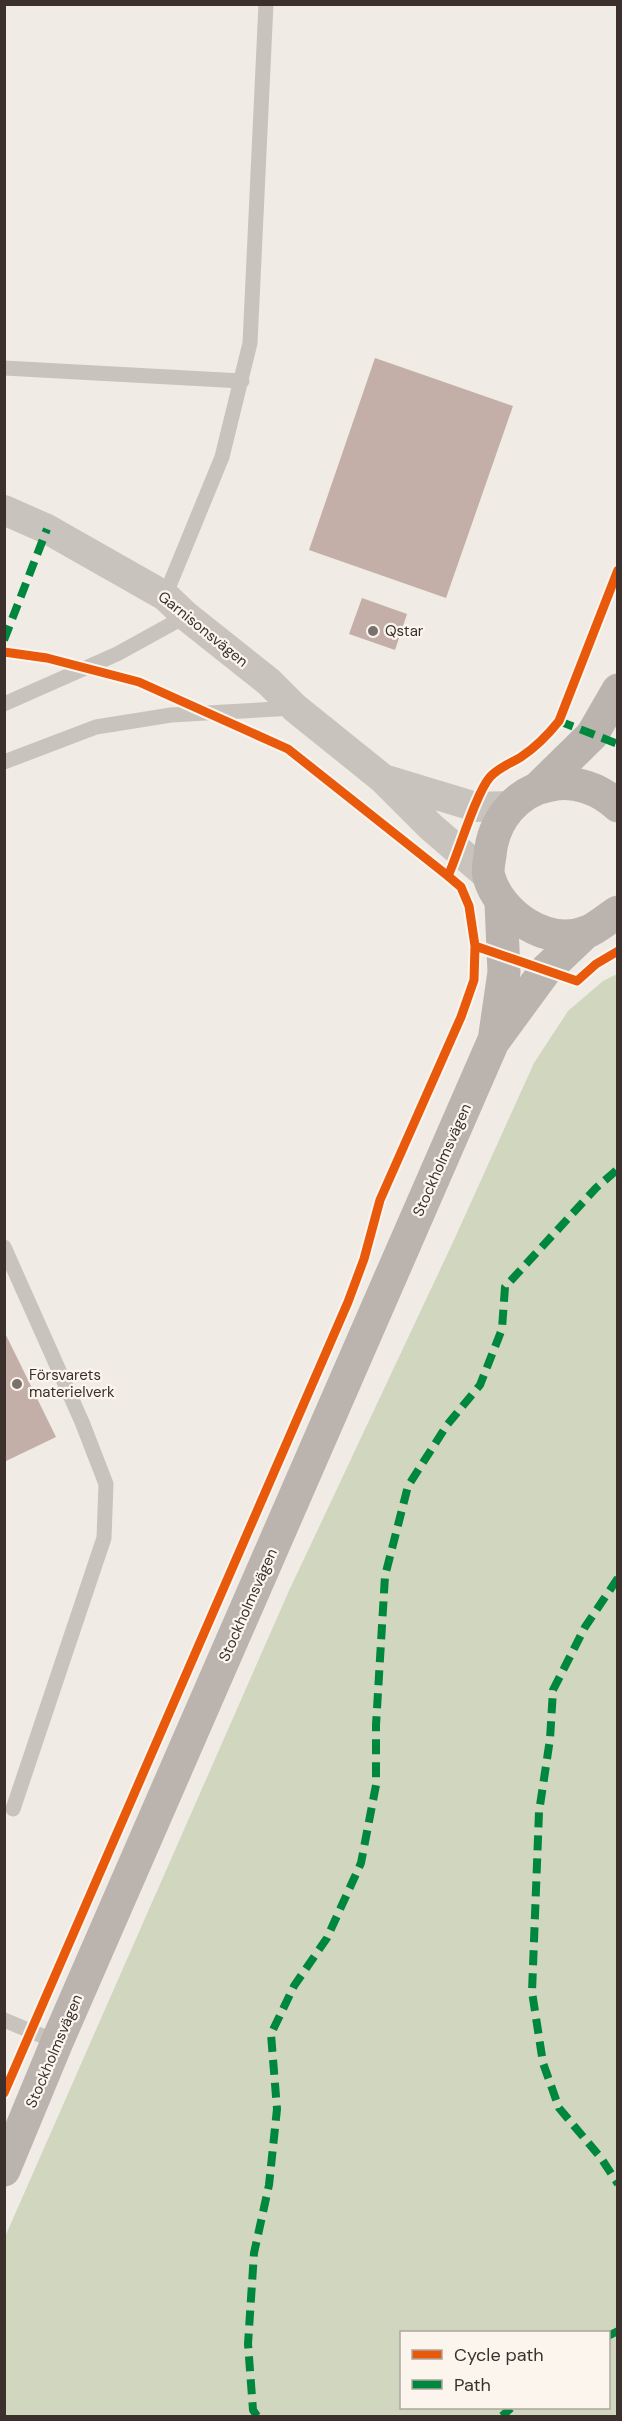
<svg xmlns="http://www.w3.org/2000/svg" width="622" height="2421" viewBox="0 0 622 2421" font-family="'DM Sans',sans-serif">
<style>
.green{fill:#d1d6bf;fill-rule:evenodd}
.building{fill:#c3afa7}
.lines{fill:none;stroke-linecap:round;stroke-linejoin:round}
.lane{stroke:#c9c3be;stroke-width:15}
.street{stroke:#c9c3be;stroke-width:30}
.secondary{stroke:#bab3ae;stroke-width:33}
.quiet{stroke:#00873e;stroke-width:8;stroke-dasharray:15 8;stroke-linecap:butt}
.cycleway-casing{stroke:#fbf5ee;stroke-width:13}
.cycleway{stroke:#e8590c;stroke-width:9}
.poi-dot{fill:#7a716c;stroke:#fbf5ee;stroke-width:2}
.labels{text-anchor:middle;stroke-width:4.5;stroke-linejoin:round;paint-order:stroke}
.street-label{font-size:15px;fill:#3b302b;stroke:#fbf5ee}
.poi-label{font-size:15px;fill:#3b302b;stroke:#fbf5ee;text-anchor:start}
</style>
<rect width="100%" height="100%" fill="#f0ebe5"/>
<path class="green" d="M617 974V2416H5L4 2239 12 2221 288 1593 454 1240 534 1063 568 1011 603 981ZM402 2332H608V2408H402Z"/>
<path class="building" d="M375 358 513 406 446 598 309 550Z
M362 598 407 614 395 650 349 634Z
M4 1331 56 1437 4 1462Z"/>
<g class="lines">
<path class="lane" d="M4 368 242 381
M165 596 222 457 250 343 266 4
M4 704 117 654 186 616
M4 762 96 727 171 715 295 708
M4 1247 82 1422 106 1484 104 1538 13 1809
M4 2020 57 2042"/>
<path class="street" d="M4 510 47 529 165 596 186 616 269 682 295 708 382 778 431 827 488 876
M387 780 476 807 509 806"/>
<path class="secondary" d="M539 787 592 735 618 690
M618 806C600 789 575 780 551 785 516 791 493 821 490 855 489 862 487 871 489 877 500 915 547 947 587 932 597 928 608 918 618 912
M495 1034 504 972 501 903
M4 2170 57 2042 493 1042 545 971 586 932"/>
<path class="quiet" d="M4 640 47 529
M559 721 618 744
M618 1578 585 1627 553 1690 550 1739 539 1812 532 1992 543 2063 559 2108 601 2158 618 2184
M608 2336 618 2331
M257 2416 253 2410 248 2344 254 2253 269 2185 277 2109 271 2034 294 1986 327 1938 361 1863 376 1785V1725L385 1576 408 1486 447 1425 480 1385 502 1329 505 1287 596 1188 618 1169
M502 2416 511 2408"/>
<defs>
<path id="cycleway" d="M4 652 47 658 139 682 288 749 448 876
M475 946 577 981 596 964 618 951
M4 2093 348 1302 364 1259 380 1200 461 1017 474 980 475 946 469 906 461 887 448 876C458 854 476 793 490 777 499 767 510 764 521 757 536 747 547 736 559 721L618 570"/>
</defs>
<use href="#cycleway" class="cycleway-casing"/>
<use href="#cycleway" class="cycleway"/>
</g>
<g class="poi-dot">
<circle cx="373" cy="631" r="6"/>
<circle cx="17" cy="1384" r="6"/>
</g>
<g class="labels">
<g class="street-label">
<text transform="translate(203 629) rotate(39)" y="5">Garnisonsvägen</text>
<text transform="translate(442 1160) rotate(-66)" y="5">Stockholmsvägen</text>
<text transform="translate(248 1605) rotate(-66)" y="5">Stockholmsvägen</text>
<text transform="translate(54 2051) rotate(-67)" y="5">Stockholmsvägen</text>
</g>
<g class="poi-label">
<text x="385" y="636">Qstar</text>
<text x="29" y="1380">Försvarets<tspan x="29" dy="17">materielverk</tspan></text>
</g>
</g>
<rect width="622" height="2421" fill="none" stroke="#3b302b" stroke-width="12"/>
<rect x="400" y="2331" width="210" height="78" fill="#fbf5ee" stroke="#aea6a0" stroke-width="1.5"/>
<rect x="412" y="2350" width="30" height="9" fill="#e8590c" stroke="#aea6a0" stroke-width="1.5"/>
<text x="454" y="2361" font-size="18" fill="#3b302b">Cycle path</text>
<rect x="412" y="2380" width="30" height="9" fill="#00873e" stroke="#aea6a0" stroke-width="1.5"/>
<text x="454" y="2391" font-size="18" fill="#3b302b">Path</text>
</svg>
